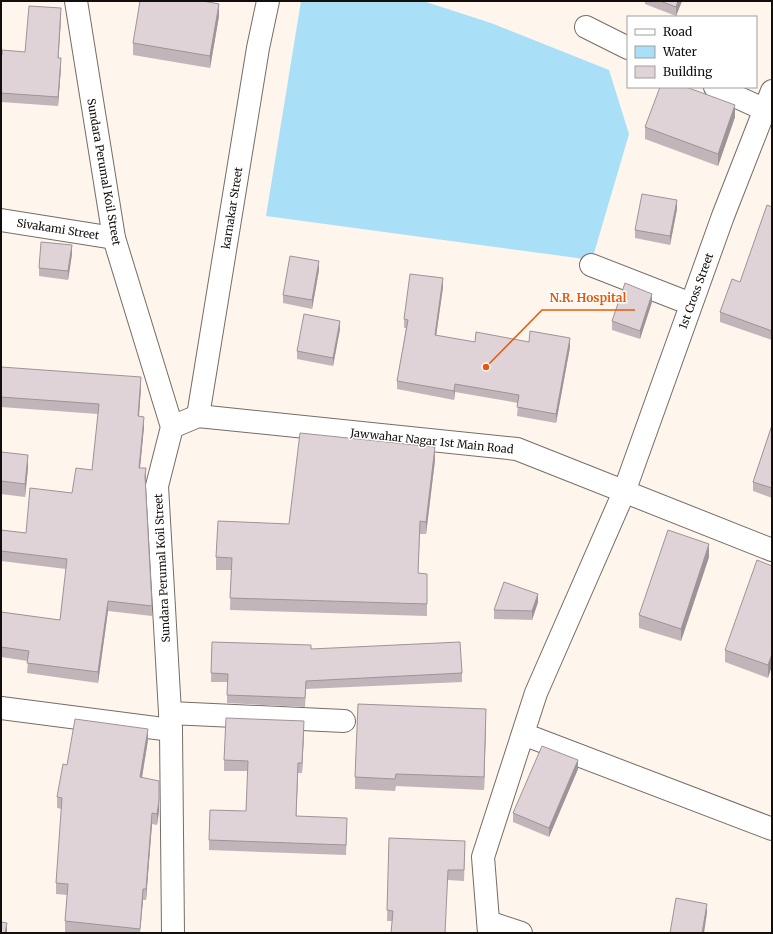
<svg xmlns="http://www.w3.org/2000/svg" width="773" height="934" viewBox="0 0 773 934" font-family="Merriweather,serif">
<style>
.water{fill:#a9e0f7}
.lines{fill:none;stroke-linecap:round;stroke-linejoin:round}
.minor-casing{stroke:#756d66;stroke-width:24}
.tertiary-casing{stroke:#756d66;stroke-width:24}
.minor{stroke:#fff;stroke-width:22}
.tertiary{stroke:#fff;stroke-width:22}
.wall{fill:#c1b5ba}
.shaded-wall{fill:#9d9497}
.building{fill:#e0d3d8;stroke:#9d9497}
.labels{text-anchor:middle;stroke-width:3;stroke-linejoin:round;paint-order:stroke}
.street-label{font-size:11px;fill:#110e0b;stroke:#fff}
.leader{fill:none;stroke:#e8590c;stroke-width:1.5}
.callout-dot{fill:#e8590c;stroke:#fff;stroke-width:1.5}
.callout-label{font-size:12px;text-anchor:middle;font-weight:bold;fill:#e8590c;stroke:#fff;stroke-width:3;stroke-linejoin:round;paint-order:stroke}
</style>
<rect width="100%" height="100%" fill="#fef5ec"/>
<path class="water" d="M301 1H423L491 23 609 70 629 134 592 260 266 216Z"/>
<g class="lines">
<defs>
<path id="minor" d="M586 27 628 48
M715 87 772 113
M1 220 114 238
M591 265 691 304
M198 416 258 48 268 1
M1 708 171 730
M170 713 344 721
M523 734 772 829
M488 922 521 933
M489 933 483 857 536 693 624 492 723 216 772 91"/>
<path id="tertiary" d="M76 1 114 238 172 427 157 486 171 730 173 933
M172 427 198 416 517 449 772 550"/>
</defs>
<use href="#minor" class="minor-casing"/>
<use href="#tertiary" class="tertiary-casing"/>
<use href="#minor" class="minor"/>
<use href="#tertiary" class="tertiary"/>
</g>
<path class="wall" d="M645 1H682L676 16 645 4Z
M219 16 210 68 133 55V43Z
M61 17 58 58 61 67 58 106 1 102V55L25 52Z
M735 117 718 166 645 139V127Z
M772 207V340L720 322V312L740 282Z
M677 209 670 245 635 238V230Z
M72 254 68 280 39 276V268Z
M319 270 312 309 283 303V295Z
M443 287 436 336 475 342H529L570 347 556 423 517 416 518 403 455 392 454 400 397 389V381L406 328H404V319Z
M652 302 640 339 612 330V321Z
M340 329 333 366 297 359V351Z
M1 367 141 388 139 417 144 427 140 468 146 478 145 484 152 606V616L108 611 98 683 27 673 28 661 1 657V612L60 620 66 569 1 561V530L26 533 72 493 92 470 98 414 1 407Z
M772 425V498L753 491V482Z
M1 452 28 468 25 497 1 494Z
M435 460 426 534H420L418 573 427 574V616L230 610 231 570H216V557L289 524Z
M709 557 681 641 639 628V615Z
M772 566 768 678 725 662V650Z
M538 602 532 620 494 619V610Z
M212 642 311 649 462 673V682L306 689 305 707 227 703V682H211Z
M486 722 484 790 396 786 395 791 355 789V777Z
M304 732 302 773H298L296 816 347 828 346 855 209 850V840L246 811 248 771H224V760Z
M148 740 142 778 159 811 157 825 152 824 146 900H143L140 933H73L65 932V921L67 895 56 894V883L62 809 57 808V797L67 765Z
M578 769 549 837 513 822V813Z
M389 838 465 851 464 881 448 880 392 921H387Z"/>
<path class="shaded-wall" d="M678 1H682L676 16V7Z
M219 4V16L210 68V56Z
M61 8V17L58 67V58Z
M61 58V67L58 106V97Z
M735 105V117L718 166V154Z
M677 200V209L670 245V236Z
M72 245V254L68 280V271Z
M319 261V270L312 309V300Z
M443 278V287L435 344V335Z
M652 294V302L640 339V331Z
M340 321V329L333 366V358Z
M570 338V347L556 423V414Z
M141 377V388L138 427V416Z
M455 384V392L454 400V391Z
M144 417V427L139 478V468Z
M435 447V460L426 534V522Z
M28 455V468L25 497V484Z
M146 468V478L145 487V476Z
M709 544V557L681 641V629Z
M538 594V602L532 620V611Z
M108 601V611L98 683V672Z
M772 654V666L768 678V665Z
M486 709V722L484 790V777Z
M304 721V732L302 773V763Z
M148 729V740L140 788V777Z
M578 760V769L549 837V828Z
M298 763V773L296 827V816Z
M159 800V811L157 825V814Z
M152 813V824L146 900V889Z
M143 889V900L140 933Z
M707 904V913L704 933H702Z
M7 923V933H5Z"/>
<path class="building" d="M140 1H203L219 4 210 56 133 43Z
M660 1H678L676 7Z
M29 6 61 8 58 58H61L58 97 1 93V55H2V50L25 52Z
M660 87H686L735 105 718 154 645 127Z
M642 194 677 200 670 236 635 230Z
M767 205 772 207V331L720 312 732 279 740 282Z
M41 242 72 245 68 271 39 268Z
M290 256 319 261 312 300 283 295Z
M410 274 443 278 435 335 475 342 476 332 529 342 530 331 570 338 556 414 517 407 519 395 455 384 454 391 397 381 408 320 404 319Z
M625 283 652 294 640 331 612 321Z
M304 314 340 321 333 358 297 351Z
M1 367 141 377 138 416 144 417 139 468H146L145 476 152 606 108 601 98 672 27 663 29 651 1 647V612L60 620 67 559 1 551V530L26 533 30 488 72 493 76 468 92 470 99 404 1 397Z
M772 425V488L753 482Z
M300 433 435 447 426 522 420 521 418 573 427 574V604L230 598 232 558 216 557 218 521 289 524Z
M1 452 28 455 25 484 1 481Z
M668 530 709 544 681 629 639 615Z
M757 560 772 566V654L768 665 725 650Z
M504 582 538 594 532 611 494 610Z
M212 642 311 645V649L460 642 462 673 306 681 305 698 227 695 228 674 211 673Z
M358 704 486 709 484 777 396 774 395 779 355 777Z
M226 718 304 721 302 763H298L296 816 347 818 346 845 209 840 210 810 246 811 248 761 224 760Z
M75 719 148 729 140 777 159 781V800L157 814 152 813 146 889H143L140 929 65 921 68 884 56 883 62 798 57 797 63 764 67 765Z
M542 746 578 760 549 828 513 813Z
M389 838 465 841 464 870H448L445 933H391L393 911 387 910Z
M676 898 707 904 702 933H670Z
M1 922 7 923 5 933H1Z"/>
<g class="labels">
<g class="street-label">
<text transform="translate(104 172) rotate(80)" y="4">Sundara Perumal Koil Street</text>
<text transform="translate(232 208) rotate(-81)" y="4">karnakar Street</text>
<text transform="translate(58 229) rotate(9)" y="4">Sivakami Street</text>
<text transform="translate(696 291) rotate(-70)" y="4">1st Cross Street</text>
<text transform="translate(432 441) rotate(6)" y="4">Jawwahar Nagar 1st Main Road</text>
<text transform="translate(162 568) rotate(-93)" y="4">Sundara Perumal Koil Street</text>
</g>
</g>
<path class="leader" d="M486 367L542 310H635"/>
<circle class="callout-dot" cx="486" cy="367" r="4"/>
<g class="callout-label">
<text x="588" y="302">N.R. Hospital</text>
</g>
<rect width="773" height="934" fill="none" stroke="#110e0b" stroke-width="4"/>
<rect x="627" y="16" width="130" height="72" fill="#ffffff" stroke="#a09f9d"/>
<rect x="635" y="29" width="20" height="6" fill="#ffffff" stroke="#a09f9d"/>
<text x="663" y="36" font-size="12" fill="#110e0b">Road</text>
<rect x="635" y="46" width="20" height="12" fill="#a9e0f7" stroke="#a09f9d"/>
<text x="663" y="56" font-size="12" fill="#110e0b">Water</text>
<rect x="635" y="66" width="20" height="12" fill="#e0d3d8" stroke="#a09f9d"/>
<text x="663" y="76" font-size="12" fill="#110e0b">Building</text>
</svg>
